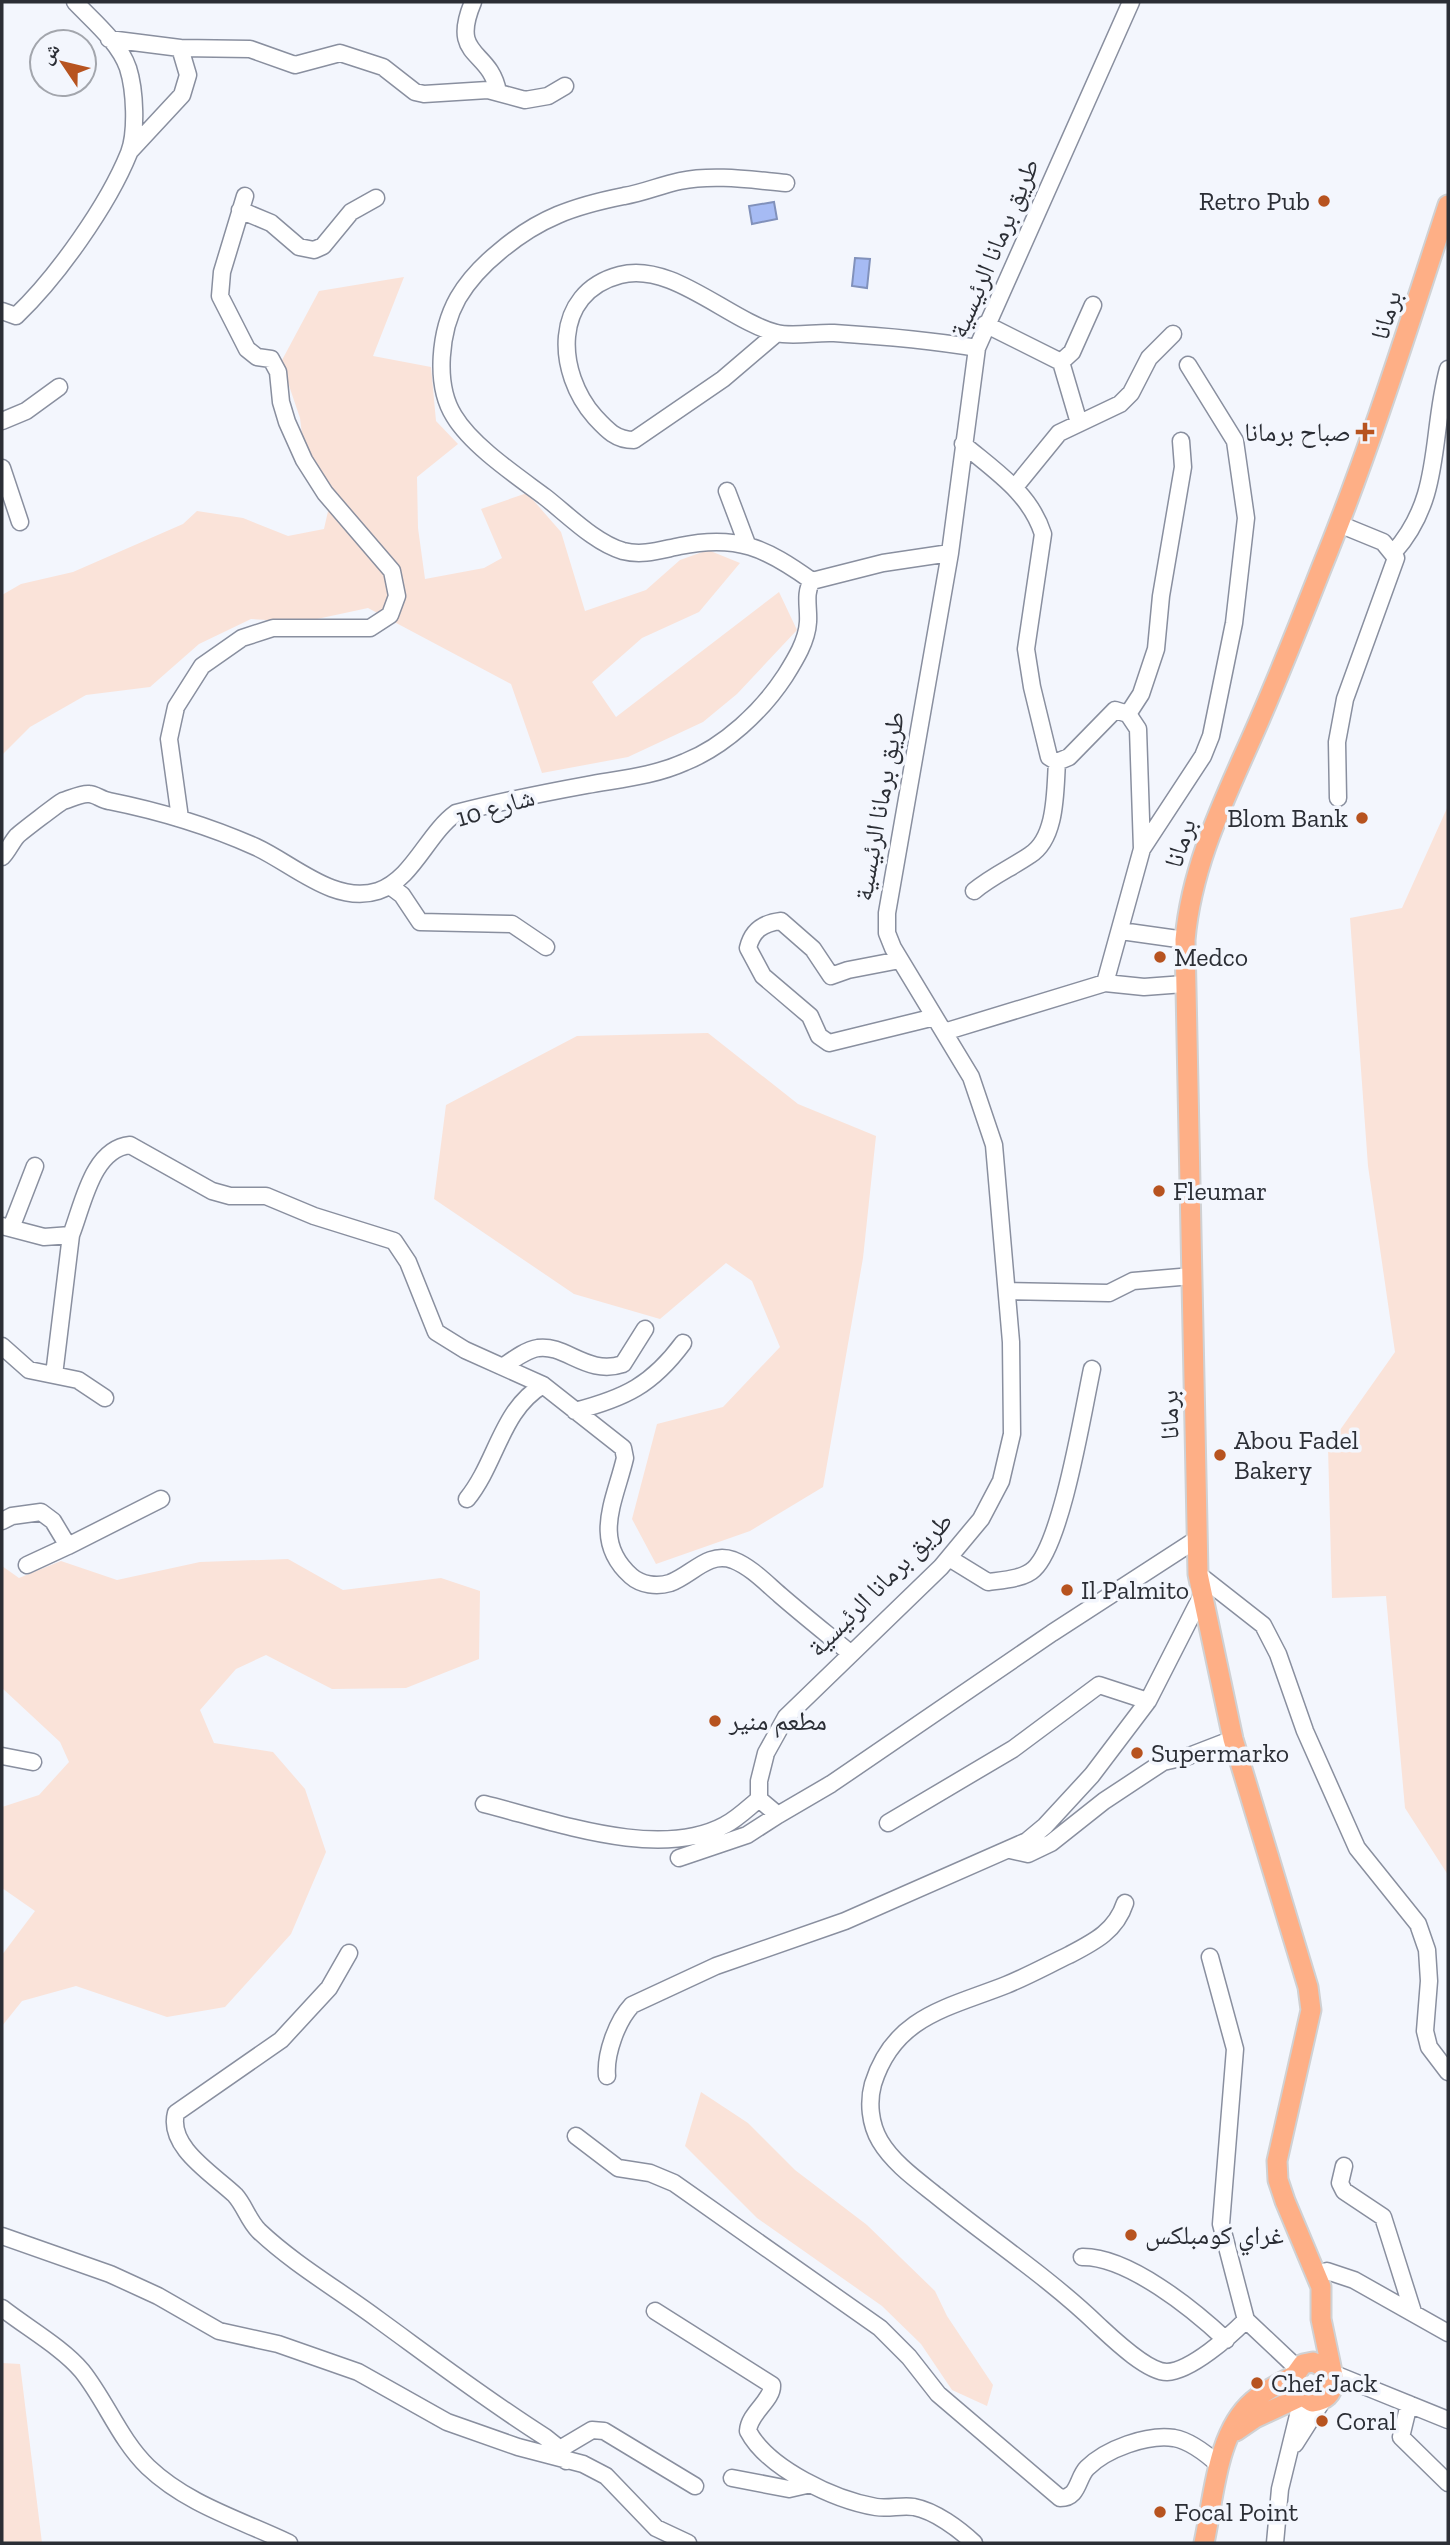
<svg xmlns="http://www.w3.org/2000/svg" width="1450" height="2545" viewBox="0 0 1450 2545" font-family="'Zilla Slab','Noto Naskh Arabic',serif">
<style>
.green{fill:#fae3d9}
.water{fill:#a6bbf4;stroke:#8191bb;stroke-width:2}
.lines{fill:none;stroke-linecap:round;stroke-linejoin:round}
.minor-casing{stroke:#898f9f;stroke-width:19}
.major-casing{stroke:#d0d1d3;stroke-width:23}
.minor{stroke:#fff;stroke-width:16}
.major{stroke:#feaf86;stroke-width:19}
.poi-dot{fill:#b7531f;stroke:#f3f6fd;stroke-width:2.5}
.labels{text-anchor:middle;stroke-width:7;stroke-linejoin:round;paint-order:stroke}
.poi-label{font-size:26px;fill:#2b2e35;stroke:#f3f6fd;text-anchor:start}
.street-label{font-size:26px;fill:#2b2e35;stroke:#f3f6fd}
</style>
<rect width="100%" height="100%" fill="#f3f6fd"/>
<path class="green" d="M404 277 373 356 431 367 436 421 458 444 417 477 418 528 425 579 484 568 502 558 481 509 527 493 561 532 585 611 646 590 680 560 708 550 740 563 699 612 642 638 592 682 616 717 779 592 797 630 737 694 703 722 628 757 542 773 511 684 368 608 303 622 251 619 199 644 150 687 86 695 30 727 2 755V595L21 584 73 572 183 524 197 511 243 518 288 536 324 529 333 489 307 475 300 418 281 362 319 291Z
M1448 806V1875L1405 1808 1386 1596 1332 1598 1328 1447 1395 1352 1368 1166 1350 918 1402 908Z
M708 1033 798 1104 876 1136 863 1258 823 1487 750 1531 656 1564 632 1519 657 1424 723 1407 780 1347 752 1281 726 1263 660 1319 574 1294 434 1199 446 1105 577 1036Z
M288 1559 343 1590 441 1578 480 1591 479 1659 406 1688 332 1689 266 1655 236 1669 200 1710 214 1743 273 1752 305 1789 326 1852 291 1934 225 2007 167 2017 76 1986 22 2001 2 2026V1955L35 1911 2 1888V1807L39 1795 69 1762 60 1742 2 1688V1566L19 1578 61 1561 117 1580 200 1562Z
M701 2092 748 2123 795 2170 867 2225 935 2291 947 2316 993 2385 987 2406 952 2390 921 2344 882 2306 757 2218 685 2146Z
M2 2363 20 2364 42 2543H2Z"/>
<path class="water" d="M774 202 777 219 752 224 749 206Z
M855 258 870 259 867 288 852 286Z"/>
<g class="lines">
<defs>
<path id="minor" d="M473 2C449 59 490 48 498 92
M1131 2 977 348 950 553 887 913V933L893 948 971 1077 994 1145 1011 1342 1012 1434 1001 1481 981 1519 941 1567 786 1717 766 1753 759 1781V1799L778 1815 831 1784 1052 1633 1197 1539
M109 39 180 48 188 75 182 95 130 151
M180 48 250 49 295 65 340 53 383 67 415 92 424 94 488 90 525 100 548 96 565 86
M786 183C752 180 714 174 680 181 661 185 643 193 624 196 574 206 539 218 500 251 484 264 468 281 458 298 440 330 434 384 454 416 472 446 517 476 545 497 567 514 595 543 623 551 643 556 660 550 680 546 737 534 766 548 812 581
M240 210 271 223 299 247 314 250 323 246 351 212 376 198
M2 311 16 316C57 277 108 205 129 153 137 132 135 90 128 68 119 42 93 21 75 2
M985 324 1061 362 1072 352 1093 305
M777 333 723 379 634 440C616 440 607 430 595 417 556 373 551 293 620 275 671 261 728 320 776 333 793 337 816 332 834 333 882 336 929 340 977 348
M1061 362 1079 423
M2 421 26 411 59 387
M963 444C995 471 1030 493 1043 534L1026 649 1032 687 1049 757 1057 762 1069 757 1115 710 1128 714 1138 729 1142 849 1105 983
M2 468 20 522
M1015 487 1059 433 1120 404 1131 393 1149 358 1173 334
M727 491 747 544
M1394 552C1443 497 1430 435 1448 369
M1128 714 1141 694 1156 649 1161 596 1183 467 1181 441
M1338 798 1337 742 1345 699 1396 558 1383 542 1339 524
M180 818 169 739 176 707 202 666 242 638 273 628H370L390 615 397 596 392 571 325 493 304 460 287 422 281 402 278 372 271 359 257 357 247 349 220 296 222 272 245 196
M1142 849 1203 756 1211 736 1234 623 1246 518 1235 441 1188 365
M2 857C8 851 11 843 17 836 21 832 59 803 63 801 70 799 82 793 89 794 95 794 102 800 109 801 159 811 209 826 256 847 293 864 335 905 378 891 413 879 427 834 456 813 499 802 543 793 587 785 620 779 654 776 685 762 725 746 762 711 785 676 795 660 807 641 808 622 809 608 804 593 812 581L883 563 950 553
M390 886 402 895 420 922 512 924 546 947
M974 891C992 876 1011 868 1030 855 1057 838 1055 790 1057 762
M1121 931 1185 940
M900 960 848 970 831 976 813 949 781 921C762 923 752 931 748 948L763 976 810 1016 819 1036 829 1043 935 1017
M944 1032 1105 983 1144 987 1184 984
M2 1226 44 1237 71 1235C83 1205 92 1149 130 1145L212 1191 230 1196H266L314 1216 394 1241 408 1262 436 1332 465 1350 543 1385 623 1448 625 1458C615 1501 591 1540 631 1576 641 1585 657 1587 670 1583 692 1575 708 1551 733 1560 751 1567 766 1583 780 1595 803 1615 827 1634 850 1653
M11 1228 35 1166
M1007 1291 1109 1293 1133 1281 1192 1276
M2 1346 29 1370 78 1380 105 1398
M504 1366C514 1359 526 1350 538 1348 566 1344 587 1376 623 1364L645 1329
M54 1375 71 1235
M575 1411C625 1398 652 1385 683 1343
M467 1499C497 1462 501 1410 543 1385
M2 1521 12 1516 41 1512 53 1521 68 1546 161 1499
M949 1558 988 1582C1002 1580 1024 1579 1034 1569 1062 1543 1083 1411 1092 1369
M27 1565 68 1546
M1198 1574 1263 1625 1278 1654 1305 1731 1357 1848 1418 1924 1427 1950 1429 1981 1425 2031 1429 2047 1448 2072
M2 1756 33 1762
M484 1804C553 1821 658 1861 725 1825 737 1819 748 1808 759 1799
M888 1823 1013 1749 1099 1685 1148 1701
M1010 1850 1028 1854 1051 1843 1104 1801 1163 1762 1189 1756 1233 1739
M679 1858 747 1835 778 1815
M1125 1903C1116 1931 1094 1942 1069 1955 1048 1965 1028 1976 1006 1985 948 2008 894 2016 873 2084 868 2102 870 2124 880 2141 893 2163 917 2180 937 2196 990 2239 1048 2277 1098 2325 1112 2338 1147 2372 1167 2372 1191 2371 1230 2336 1246 2320
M349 1953 329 1988 281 2040 176 2113C167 2147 213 2174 235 2195 245 2206 248 2220 259 2231 295 2265 339 2290 379 2320 434 2360 488 2401 545 2437L560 2449 566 2461
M1210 1957 1235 2049 1221 2224 1246 2320 1298 2369
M607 2076C605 2054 617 2021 632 2005L716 1966 845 1921 1027 1841 1045 1826 1092 1775 1148 1701 1202 1595
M576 2136 618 2168 650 2173 674 2183 880 2328 909 2357 938 2394 1060 2498C1079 2498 1077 2478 1087 2468 1106 2449 1147 2434 1174 2438 1191 2441 1208 2455 1220 2466
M1344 2166 1340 2183 1344 2191 1383 2217 1413 2312
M2 2236 110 2274 158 2296 219 2331 278 2344 358 2372 447 2422 518 2447 583 2464 606 2476 656 2528 688 2543
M1082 2257C1128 2256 1194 2310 1226 2340
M1317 2275 1327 2271 1354 2280 1448 2333
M2 2308C26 2327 63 2348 82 2371 106 2401 120 2440 148 2467 188 2505 241 2520 289 2543
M655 2311 772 2385C773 2400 749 2413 748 2431 768 2469 835 2500 876 2507 889 2509 902 2505 914 2507 935 2511 959 2529 974 2543
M1332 2373 1448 2420
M1409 2404 1401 2437 1448 2483
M1295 2444 1323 2400
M560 2449 592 2430 604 2431 695 2486
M732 2478 789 2489 811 2484
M1275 2543 1280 2489 1302 2399"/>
<path id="major" d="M1330 2370 1313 2362 1303 2364 1295 2375 1296 2392 1312 2402C1326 2400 1332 2395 1334 2381L1321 2319V2287L1285 2201 1278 2180 1277 2161 1311 2010 1308 1987 1233 1739 1198 1574 1185 940C1192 860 1228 793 1259 721 1281 670 1301 620 1321 569 1370 449 1408 327 1448 205
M1236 2431 1255 2418 1300 2397
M1204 2543C1214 2498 1216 2433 1253 2401 1265 2390 1281 2383 1295 2375"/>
</defs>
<use href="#minor" class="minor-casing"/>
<use href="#major" class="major-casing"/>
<use href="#minor" class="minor"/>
<use href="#major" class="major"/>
</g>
<g class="poi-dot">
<circle cx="1324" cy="201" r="7"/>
<path d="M1361.5 421.5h7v7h7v7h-7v7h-7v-7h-7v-7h7z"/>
<circle cx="1362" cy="818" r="7"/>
<circle cx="1160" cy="957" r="7"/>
<circle cx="1159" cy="1191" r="7"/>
<circle cx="1220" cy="1455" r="7"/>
<circle cx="1067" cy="1590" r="7"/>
<circle cx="715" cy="1721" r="7"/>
<circle cx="1137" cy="1753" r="7"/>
<circle cx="1131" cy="2235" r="7"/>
<circle cx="1257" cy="2383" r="7"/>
<circle cx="1322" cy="2421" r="7"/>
<circle cx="1160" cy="2512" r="7"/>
</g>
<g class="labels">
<g class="poi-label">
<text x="1310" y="210" text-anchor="end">Retro Pub</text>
<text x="1351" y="441" text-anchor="end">صباح برمانا</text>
<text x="1348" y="827" text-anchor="end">Blom Bank</text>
<text x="1174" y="966">Medco</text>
<text x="1173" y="1200">Fleumar</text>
<text x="1234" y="1449">Abou Fadel<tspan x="1234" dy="30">Bakery</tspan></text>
<text x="1081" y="1599">Il Palmito</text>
<text x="729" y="1730">مطعم منير</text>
<text x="1151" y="1762">Supermarko</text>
<text x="1145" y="2244">غراي كومبلكس</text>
<text x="1271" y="2392">Chef Jack</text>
<text x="1336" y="2430">Coral</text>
<text x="1174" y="2521">Focal Point</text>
</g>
<g class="street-label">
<text transform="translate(994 248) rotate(-67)" y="9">طريق برمانا الرئيسية</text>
<text transform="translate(1386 315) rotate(-73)" y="9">برمانا</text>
<text transform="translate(879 806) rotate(-80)" y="9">طريق برمانا الرئيسية</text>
<text transform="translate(495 807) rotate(-16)" y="9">شارع 10</text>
<text transform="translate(1180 843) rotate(-72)" y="9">برمانا</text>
<text transform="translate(1169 1415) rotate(-91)" y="9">برمانا</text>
<text transform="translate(880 1584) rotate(-45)" y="9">طريق برمانا الرئيسية</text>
</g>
</g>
<rect width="1450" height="2545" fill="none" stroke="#2b2e35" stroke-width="7"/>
<g transform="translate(63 63) rotate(305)"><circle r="33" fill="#f3f6fd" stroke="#a3a6ad" stroke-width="2"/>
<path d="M0-5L12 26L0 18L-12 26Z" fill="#b7531f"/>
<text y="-10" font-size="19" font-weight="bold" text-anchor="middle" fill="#2b2e35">ش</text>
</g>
</svg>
